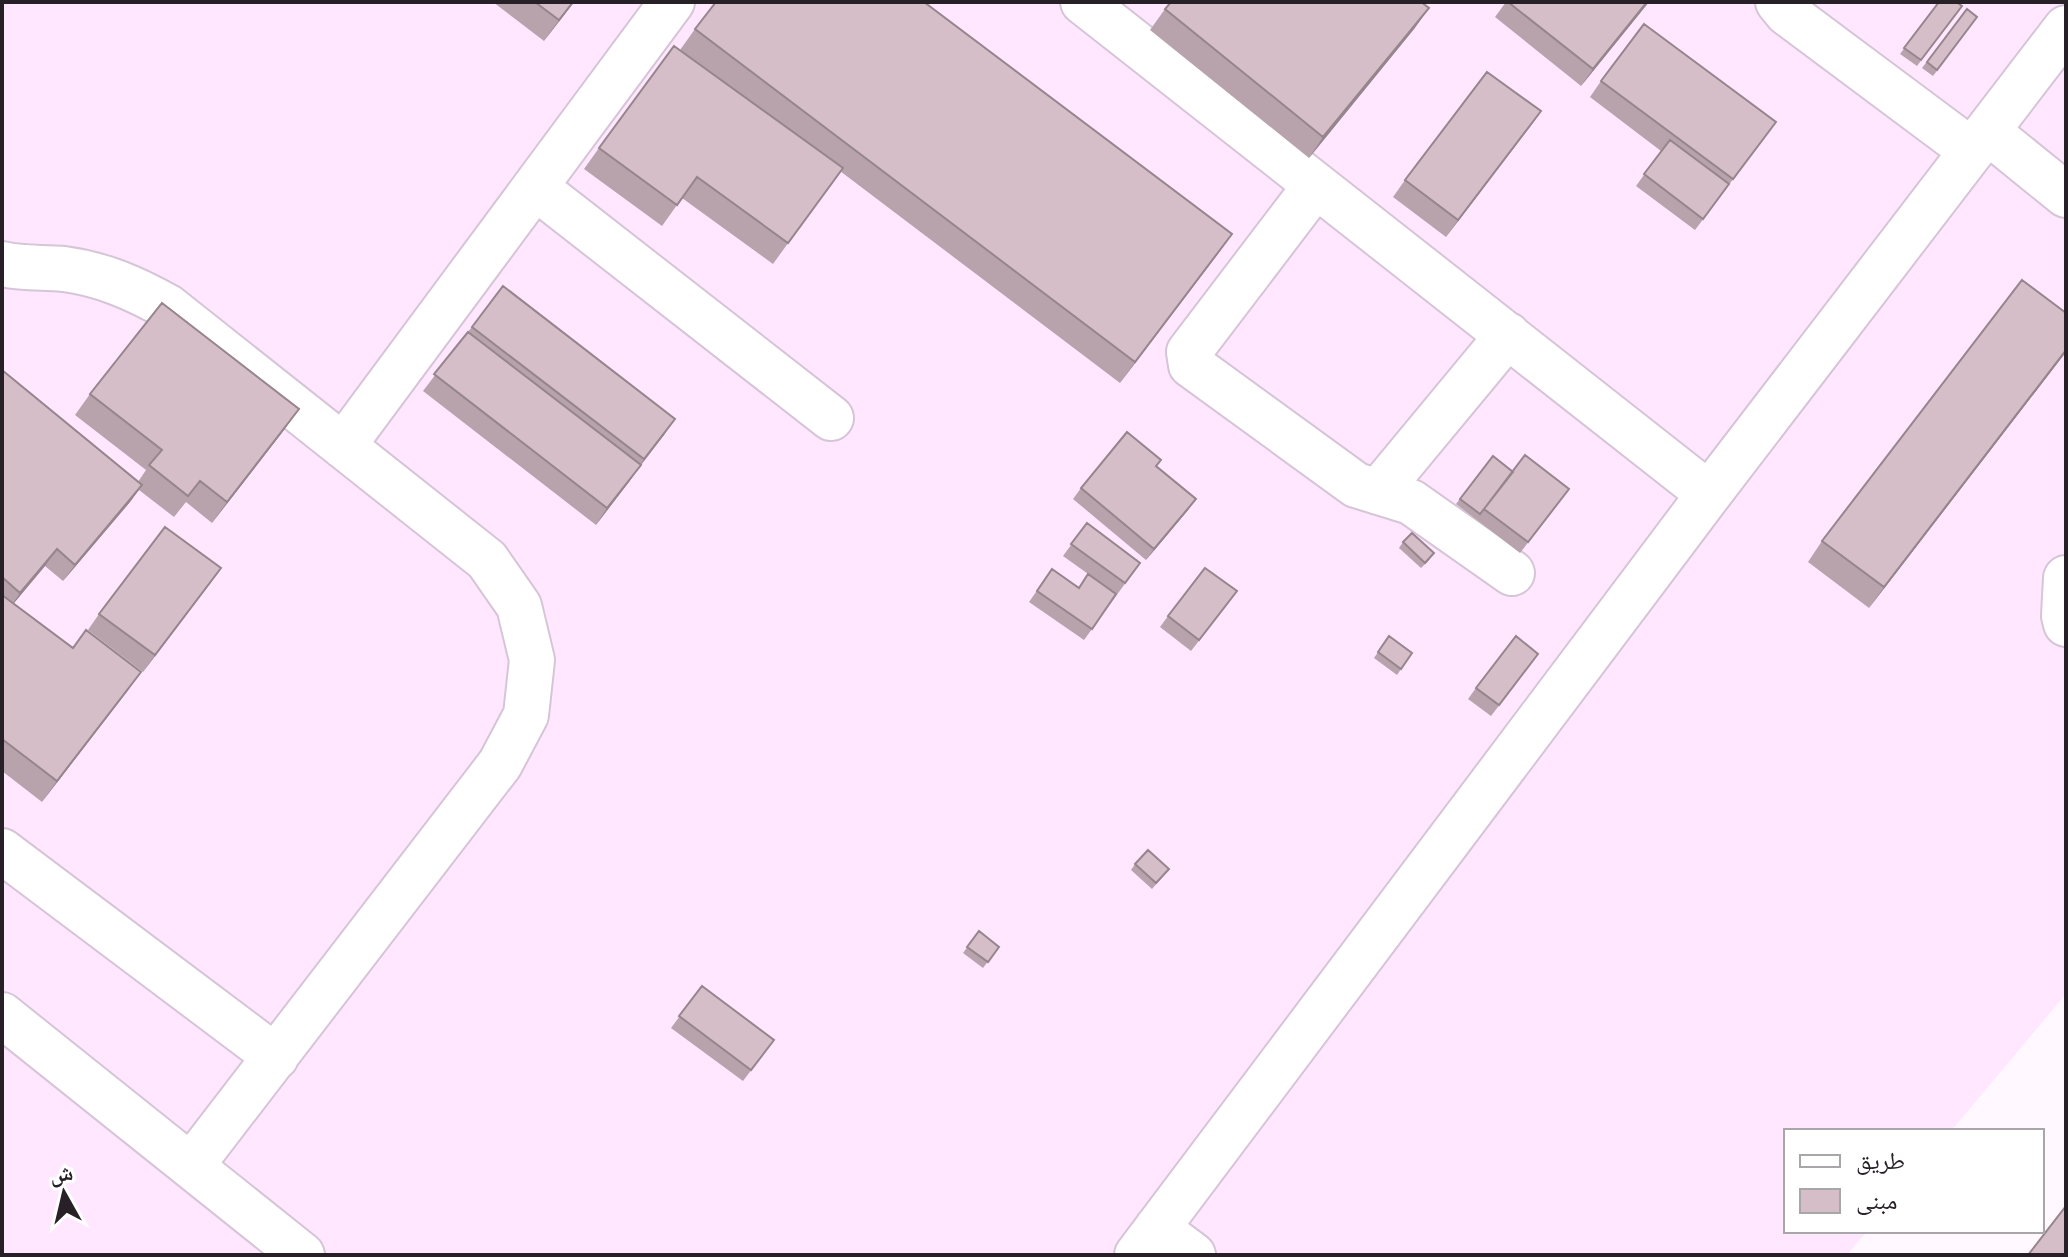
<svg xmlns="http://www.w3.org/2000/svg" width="2068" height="1257" viewBox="0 0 2068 1257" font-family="Raleway,'Noto Naskh Arabic',sans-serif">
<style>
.built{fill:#fee7ff}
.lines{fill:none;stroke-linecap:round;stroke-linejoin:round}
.minor-casing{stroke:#d6c5d6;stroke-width:48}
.minor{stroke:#fff;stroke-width:44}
.wall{fill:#b8a3ac}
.shaded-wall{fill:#96858c}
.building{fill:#d6bec8;stroke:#96858c;stroke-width:2}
</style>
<rect width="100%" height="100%" fill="#fff8ff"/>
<path class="built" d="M2 2H2066V994L1951 1131H1786V1231H1867L1847 1255H2Z"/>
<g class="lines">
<defs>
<path id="minor" d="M1083 2 1709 494
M1778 2 1787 13 1972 151
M1987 131 2066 195
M1316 185 1189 352 1191 365 1356 485 1411 502 1512 573
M535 187 831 418
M2 264C23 269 43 267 64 269 102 274 134 288 168 307L487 560 519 606 532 660 526 715 500 764 191 1166
M343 446 672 2
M1378 492 1508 335
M2066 578 2064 616 2066 624
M2 851 276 1057
M2 1015 302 1255
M1157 1228 1193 1255
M1137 1255 1709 494 2066 28"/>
</defs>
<use href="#minor" class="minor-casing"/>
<use href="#minor" class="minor"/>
</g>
<path class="wall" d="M493 2H574L544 41Z
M1506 2H1649L1581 86 1495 17Z
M1939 2 1962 6 1917 66 1900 54Z
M1429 8 1414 29 1309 158 1150 30 1165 9Z
M1967 9 1977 17 1933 76 1922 68Z
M695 29 1232 234 1120 383 840 171 773 264 682 198 662 226 584 169 599 148 680 50Z
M1601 81 1776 122 1695 230 1636 186 1661 151 1590 97Z
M1541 111 1446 237 1393 197 1405 180Z
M503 286 664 435 596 525 423 391Z
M2066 313V352L1869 608 1808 562 1822 541Z
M2 370 138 482 146 470 75 415 90 394 284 430 212 523 186 502 174 517 139 490 130 502 63 581 45 566 14 603 73 648 141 672 42 802 2 771Z
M1493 456 1513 472 1569 489 1520 553 1456 504Z
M1157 467 1188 510 1146 560 1073 499 1081 488Z
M1087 523 1140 563 1084 640 1029 602 1052 569 1079 588 1105 586 1063 556Z
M1403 542 1430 559 1421 568 1399 548Z
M221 568 143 672 88 630 99 614Z
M1229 602 1191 651 1160 627 1168 616Z
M1389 636 1412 653 1397 675 1374 658Z
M1530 665 1491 716 1468 699 1476 688Z
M1135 864 1169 869 1152 889 1131 870Z
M979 931 999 947 983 968 963 953Z
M702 986 774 1040 743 1081 671 1028Z"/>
<path class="shaded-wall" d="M573 2H574L544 41 559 20Z
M1647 2H1649L1581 86 1593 69Z
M1429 8 1414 29 1309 158 1323 137Z
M1541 111 1529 128 1446 237 1458 220Z
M1232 234 1217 255 1120 383 1135 362Z
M2066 350V352L1869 608 1884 587Z
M299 409 284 430 212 523 227 502Z
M675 419 664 435 632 475 644 459Z
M641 465 629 482 596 525 607 508Z
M142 485 130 502 63 581 75 565Z
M1196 499 1188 510 1146 560 1154 549Z
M57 549 45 566 9 609 20 593Z
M221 568 209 585 143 672 155 655Z
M141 672 126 693 42 802 57 781Z"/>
<path class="building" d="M535 2H573L559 20Z
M716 2H924L1232 234 1135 362 695 29Z
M1171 2H1421L1429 8 1323 137 1165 9Z
M1508 2H1647L1593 69Z
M1939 2H1956L1962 6 1921 60 1904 48Z
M1967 9 1977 17 1937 70 1927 62Z
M1644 24 1776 122 1733 179 1601 81Z
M674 46 843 168 788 243 697 177 677 205 599 148Z
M1487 72 1541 111 1458 220 1405 180Z
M1670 140 1729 184 1703 219 1644 174Z
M2022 280 2066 313V350L1884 587 1822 541Z
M503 286 675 419 644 459 472 327Z
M162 303 299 409 227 502 200 481 188 496 149 465 162 450 90 394Z
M468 332 641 465 607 508 434 374Z
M2 370 142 485 75 565 57 549 20 593 2 577Z
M1127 432 1161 460 1156 466 1196 499 1154 549 1081 488Z
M1525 455 1569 489 1528 542 1484 509Z
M1493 456 1513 472 1480 514 1460 499Z
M1087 523 1140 563 1125 583 1071 544Z
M165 527 221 568 155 655 99 614Z
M1412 533 1434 553 1425 563 1403 542Z
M1205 568 1237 591 1199 640 1168 616Z
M1052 569 1079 588 1088 574 1116 594 1092 629 1037 591Z
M2 595 73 648 86 630 141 672 57 781 2 739Z
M1389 636 1412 653 1401 669 1378 652Z
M1516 636 1538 654 1499 705 1476 688Z
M1148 850 1169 869 1156 883 1135 864Z
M979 931 999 947 988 962 967 947Z
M702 986 774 1040 751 1070 679 1016Z
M2066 1206V1255H2028Z"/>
<rect width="2068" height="1257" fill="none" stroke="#272027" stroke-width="8"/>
<rect x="1784" y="1129" width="260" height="104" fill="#ffffff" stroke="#a9a6a9" stroke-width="2"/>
<rect x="1800" y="1155" width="40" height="12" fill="#ffffff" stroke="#a9a6a9" stroke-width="2"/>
<text x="1856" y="1169" font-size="24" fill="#272027">طريق</text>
<rect x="1800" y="1189" width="40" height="24" fill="#d6bec8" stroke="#a9a6a9" stroke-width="2"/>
<text x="1856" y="1209" font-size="24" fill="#272027">مبنى</text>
<g transform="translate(64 1193) rotate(352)" stroke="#ffffff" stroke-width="6" paint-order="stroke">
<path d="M0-6L14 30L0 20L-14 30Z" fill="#272027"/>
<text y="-12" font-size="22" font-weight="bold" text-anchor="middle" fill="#272027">ش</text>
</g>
</svg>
